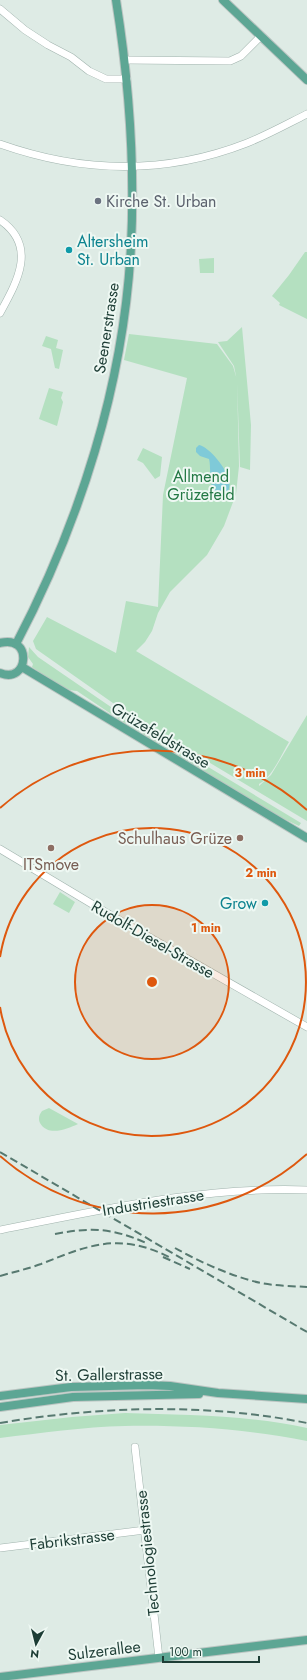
<svg xmlns="http://www.w3.org/2000/svg" width="307" height="1680" viewBox="0 0 307 1680" font-family="Jost,sans-serif">
<style>
.green{fill:#b4e0c0}
.water{fill:#7fcad8}
.lines{fill:none;stroke-linecap:round;stroke-linejoin:round}
.minor-casing{stroke:#a0b3ad;stroke-width:8}
.major-casing{stroke:#bbc5c2;stroke-width:10}
.minor{stroke:#fff;stroke-width:7}
.major{stroke:#5da694;stroke-width:8}
.rail{stroke:#577970;stroke-width:2;stroke-dasharray:8 4;stroke-linecap:butt}
.ring{fill:none;stroke:#de580e;stroke-width:2}
.worship-dot{fill:#6b7280;stroke:#eef8f3;stroke-width:1.5}
.culture-dot{fill:#0f9aa8;stroke:#eef8f3;stroke-width:1.5}
.education-dot{fill:#8d6e63;stroke:#eef8f3;stroke-width:1.5}
.labels{text-anchor:middle;stroke-width:4;stroke-linejoin:round;paint-order:stroke}
.worship-label{font-size:16px;fill:#5b616d;stroke:#eef8f3;text-anchor:start}
.culture-label{font-size:16px;fill:#0d838f;stroke:#eef8f3;text-anchor:start}
.street-label{font-size:16px;fill:#1d3d35;stroke:#eef8f3}
.park-label{font-size:16px;fill:#237844;stroke:#eef8f3}
.education-label{font-size:16px;fill:#785e54;stroke:#eef8f3;text-anchor:end}
.centre{fill:#de580e;stroke:#eef8f3;stroke-width:2}
.ring-label{font-size:12px;text-anchor:middle;font-weight:bold;fill:#de580e;stroke:#eef8f3;stroke-width:4;stroke-linejoin:round;paint-order:stroke}
</style>
<rect width="100%" height="100%" fill="#deebe5"/>
<path class="green" d="M305 252H307V319L279 305 280 303 272 296 289 275Z
M214 258V273H200L199 259Z
M242 327 251 425 250 470 240 467 237 381 234 366 218 342 227 341Z
M129 334 217 344 233 366 237 380 239 466 236 494 224 526 207 555 170 592 158 613 152 631 145 642 136 651 289 742C281 755 273 776 259 784V786L271 775 307 715V821L130 715 36 649 33 641 47 617 116 653 126 601 158 607 163 495 187 378 124 360Z
M46 336 58 340 56 348 63 350 59 369 55 368 51 349 42 346Z
M49 388 63 392 61 398 63 402 57 426 39 419Z
M143 448 162 457 160 476 155 479 143 463 137 460Z
M29 647 38 657 127 718 301 823 299 826 278 816 123 722 77 691C62 691 45 676 32 667L33 664 28 657Z
M60 892 75 902 69 913 53 904Z
M49 1108 78 1124C67 1129 48 1137 40 1123 38 1119 39 1115 42 1111Z
M125 1413C186 1415 247 1415 307 1428V1441C248 1429 185 1425 125 1426 83 1427 41 1433 0 1438V1425L72 1417Z"/>
<path class="water" d="M199 445C209 447 225 467 228 477 230 482 230 486 228 492 206 504 212 469 209 459L200 456 196 452V448Z"/>
<g class="lines">
<defs>
<path id="minor" d="M0 9 25 30 48 45 71 57 89 71 106 79H127
M125 60 230 61 241 56 261 36
M0 144C82 173 165 175 247 143 267 135 287 124 307 114
M0 220C38 246 17 282 0 313
M0 849 107 913 307 1027
M0 1230C102 1210 203 1186 307 1190
M135 1447 159 1658
M0 1548 145 1530"/>
<path id="major" d="M223 0 307 80
M0 643C33 634 29 685 0 673
M16 644C80 522 124 384 131 246 135 164 129 81 116 0
M22 667 307 838
M0 1396 71 1387 147 1385 170 1386 218 1393 307 1399
M0 1407 73 1397 199 1394
M0 1677 307 1640"/>
</defs>
<use href="#minor" class="minor-casing"/>
<use href="#major" class="major-casing"/>
<use href="#minor" class="minor"/>
<use href="#major" class="major"/>
<path class="rail" d="M0 1152 307 1332
M55 1234C91 1227 113 1228 146 1243
M175 1248C200 1262 233 1277 261 1283 276 1286 292 1286 307 1287
M163 1257 190 1269
M0 1276C14 1272 27 1269 41 1264 89 1245 119 1232 169 1257
M0 1423C100 1406 207 1403 307 1423"/>
</g>
<circle cx="152" cy="982" r="77" fill="#de580e" fill-opacity=".12"/>
<g class="ring">
<circle cx="152" cy="982" r="77"/>
<path d="M0 957A154 154 0 1 1 0 1007"/>
<path d="M307 1154A231 231 0 0 1 0 1156M0 808A231 231 0 0 1 307 810"/>
</g>
<circle class="worship-dot" cx="98" cy="201" r="4"/>
<g class="culture-dot">
<circle cx="69" cy="250" r="4"/>
<circle cx="265" cy="903" r="4"/>
</g>
<g class="education-dot">
<circle cx="240" cy="838" r="4"/>
<circle cx="51" cy="848" r="4"/>
</g>
<g class="labels">
<g class="worship-label">
<text x="106" y="207">Kirche St. Urban</text>
</g>
<g class="culture-label">
<text x="77" y="247">Altersheim<tspan x="77" dy="18">St. Urban</tspan></text>
<text x="257" y="909" text-anchor="end">Grow</text>
</g>
<g class="street-label">
<text transform="translate(106 328) rotate(-81)" y="6">Seenerstrasse</text>
<text transform="translate(161 735) rotate(31)" y="6">Grüzefeldstrasse</text>
<text transform="translate(153 939) rotate(30)" y="6">Rudolf-Diesel-Strasse</text>
<text transform="translate(153 1202) rotate(-9)" y="6">Industriestrasse</text>
<text transform="translate(109 1374) rotate(-1)" y="6">St. Gallerstrasse</text>
<text transform="translate(72 1539) rotate(-7)" y="6">Fabrikstrasse</text>
<text transform="translate(147 1553) rotate(-96)" y="6">Technologiestrasse</text>
<text transform="translate(104 1650) rotate(-7)" y="6">Sulzerallee</text>
</g>
<g class="park-label">
<text x="201" y="482">Allmend<tspan x="201" dy="18">Grüzefeld</tspan></text>
</g>
<g class="education-label">
<text x="232" y="844">Schulhaus Grüze</text>
<text x="51" y="870" text-anchor="middle">ITSmove</text>
</g>
</g>
<circle cx="152" cy="982" r="6" class="centre"/>
<g class="ring-label">
<text x="250" y="777">3 min</text>
<text x="261" y="877">2 min</text>
<text x="206" y="932">1 min</text>
</g>
<g transform="translate(36 1644) rotate(187)" stroke="#eef8f3" stroke-width="3" paint-order="stroke">
<path d="M0-3L7 15L0 10L-7 15Z" fill="#1d3d35"/>
<text y="-6" font-size="11" font-weight="bold" text-anchor="middle" fill="#1d3d35">N</text>
</g>
<path d="M163 1656v6h96v-6" fill="none" stroke="#1d3d35" stroke-width="2"/>
<text x="169" y="1656" font-size="12" fill="#1d3d35" stroke="#eef8f3" stroke-width="3" paint-order="stroke">100 m</text>
</svg>
